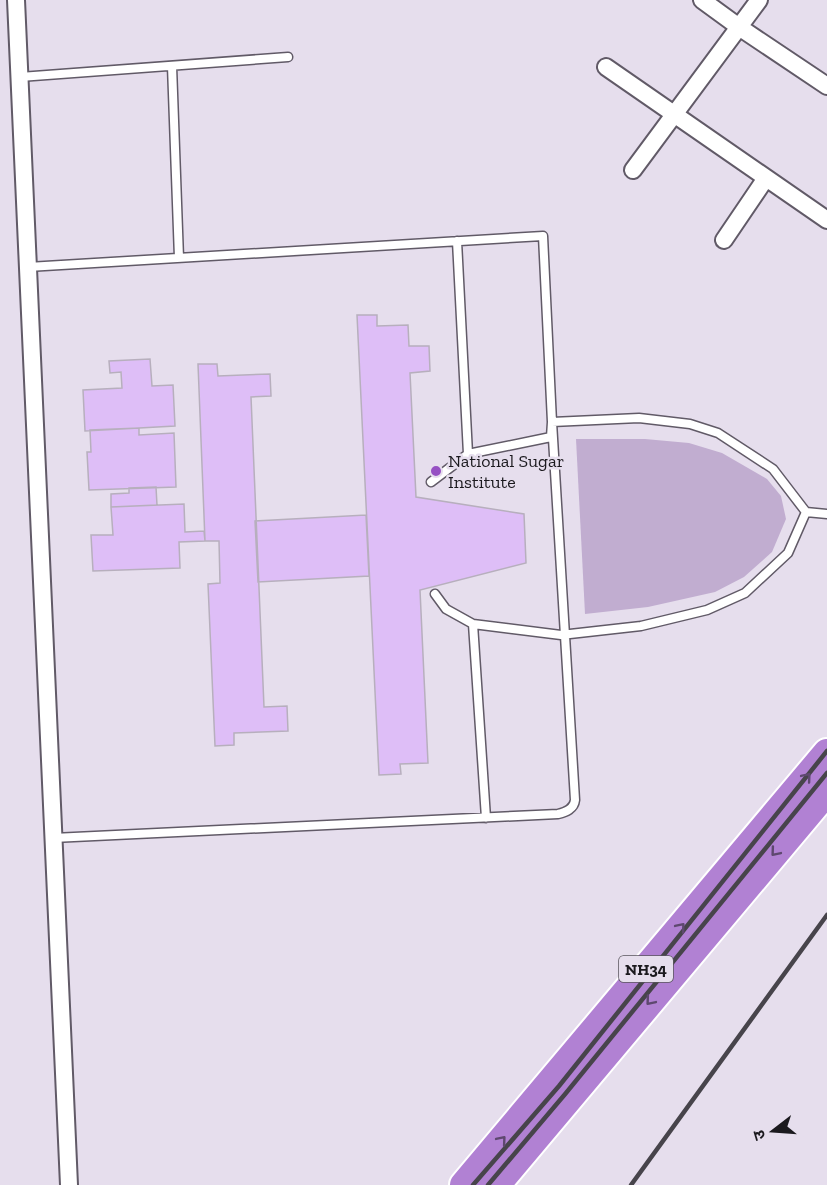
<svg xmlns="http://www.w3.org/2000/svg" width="827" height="1185" viewBox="0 0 827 1185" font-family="'Zilla Slab','Noto Sans Devanagari',serif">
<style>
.green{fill:#c1add0}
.building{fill:#debef7;stroke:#b7afbd;stroke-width:1.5}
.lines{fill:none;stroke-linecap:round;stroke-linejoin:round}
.lane-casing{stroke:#615a67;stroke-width:11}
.street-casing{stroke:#615a67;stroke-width:20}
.highway-casing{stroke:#fff;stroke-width:32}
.lane{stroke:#fff;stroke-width:8}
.street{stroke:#fff;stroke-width:16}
.highway{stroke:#b181d3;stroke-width:28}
.rail{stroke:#47444b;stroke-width:4.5}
.oneway{stroke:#5e486f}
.poi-dot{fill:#9650c3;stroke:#e6deed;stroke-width:2}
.labels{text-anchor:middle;stroke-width:5;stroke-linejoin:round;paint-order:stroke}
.shield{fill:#e6deed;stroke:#58545c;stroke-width:1.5}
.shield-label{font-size:16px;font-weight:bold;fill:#1b191e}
.poi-label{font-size:18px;fill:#1b191e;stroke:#e6deed;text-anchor:start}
</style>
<rect width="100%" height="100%" fill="#e6deed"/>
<path class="green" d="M576 439H645L689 443 722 453 767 479 781 496 786 519 772 552 744 577 715 592 648 607 585 614Z"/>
<path class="building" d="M357 315H377V326L408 325 409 346H429L430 371 410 373 416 497 524 514 526 563 420 590 428 763 400 764 401 774 379 775Z
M150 359 152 386 173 385 175 426 85 431 83 390 122 388 121 372 110 373 109 361Z
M198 364H217L218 376 270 374 271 396 251 397 264 707 287 706 288 731 234 733V745L215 746 208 584 220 583 219 541H205Z
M139 428V435L174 433 176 487 89 490 87 452H91L90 430Z
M156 487 157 505 111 507V494L129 493V488Z
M184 504 185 532 204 531 205 541 179 542 180 568 93 571 91 535H113L111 507Z
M366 515 369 576 258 582 255 521Z"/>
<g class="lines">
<defs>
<path id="lane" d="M172 66 179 258
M20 77 288 57
M457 241 468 454
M28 267 543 236 552 422 575 800C574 809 566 812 558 814L53 838
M431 482 468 454 551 437 552 422 639 418 690 424 718 433 773 469 806 512 788 553 745 593 707 610 641 626 561 635 473 624 446 609 435 594
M806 512 827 514
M473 624 486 818"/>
<path id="street" d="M16 0 69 1185
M702 0 739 27 827 86
M606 67 827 220
M633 170 759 0
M724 240 766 178"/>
<path id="highway" d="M464 1185 827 753
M496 1185 827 791"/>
</defs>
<use href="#lane" class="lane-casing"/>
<use href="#street" class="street-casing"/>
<use href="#highway" class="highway-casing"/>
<use href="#lane" class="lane"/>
<use href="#street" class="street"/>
<use href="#highway" class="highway"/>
<path class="rail" d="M473 1185 559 1086 827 751
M488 1185 566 1093 827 773
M631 1185 827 915"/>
</g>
<defs><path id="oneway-chevron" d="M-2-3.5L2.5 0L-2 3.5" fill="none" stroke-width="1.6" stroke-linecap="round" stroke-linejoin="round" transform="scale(1.5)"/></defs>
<g class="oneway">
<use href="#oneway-chevron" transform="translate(807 777) rotate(-50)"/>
<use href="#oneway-chevron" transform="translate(775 852) rotate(130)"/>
<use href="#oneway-chevron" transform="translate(681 927) rotate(-50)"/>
<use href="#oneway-chevron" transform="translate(650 1001) rotate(130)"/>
<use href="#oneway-chevron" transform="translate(502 1140) rotate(-50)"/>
</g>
<circle class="poi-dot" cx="436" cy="471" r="6"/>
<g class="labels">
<rect class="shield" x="619" y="956" width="54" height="26" rx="4.5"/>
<g class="shield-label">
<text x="646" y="975">NH34</text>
</g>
<g class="poi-label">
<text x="448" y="467">National Sugar<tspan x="448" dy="21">Institute</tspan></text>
</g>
</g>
<g transform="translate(773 1131) rotate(253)" stroke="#e6deed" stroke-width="4.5" paint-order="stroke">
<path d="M0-4.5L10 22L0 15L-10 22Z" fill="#1b191e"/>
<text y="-9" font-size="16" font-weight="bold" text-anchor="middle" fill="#1b191e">उ</text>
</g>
</svg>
